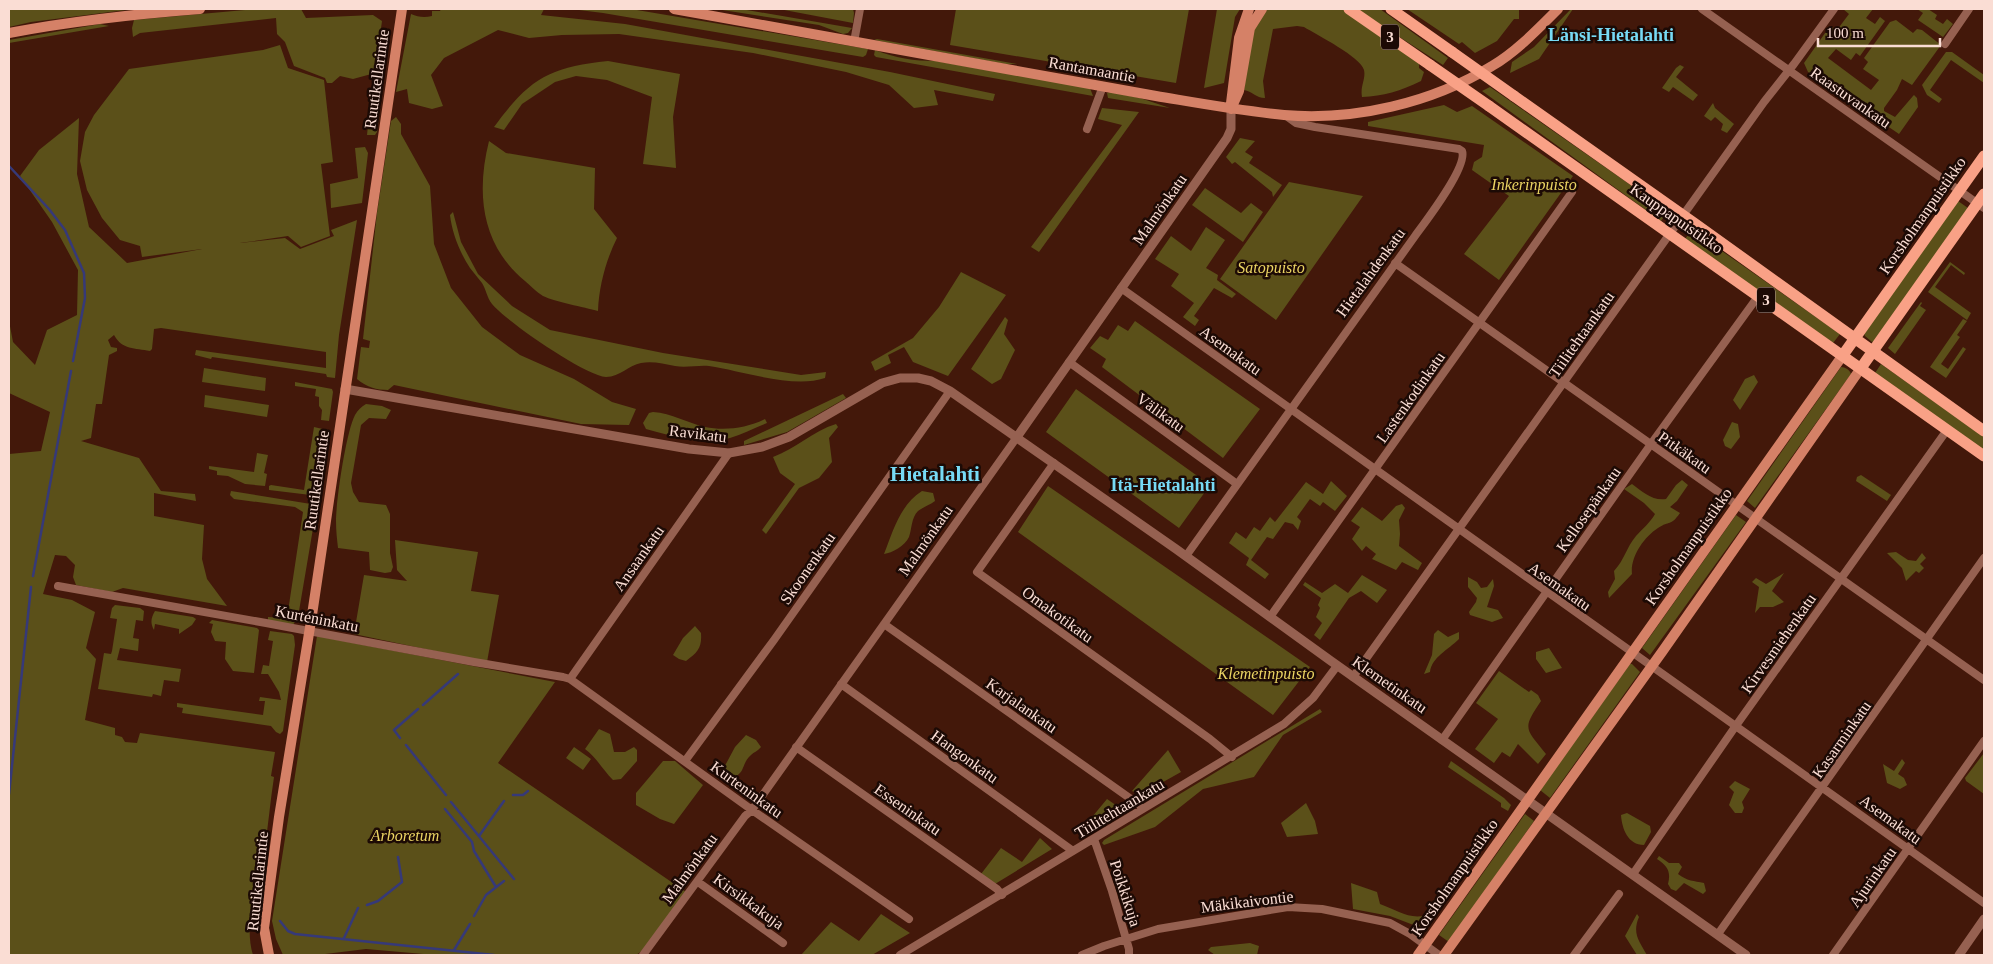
<svg xmlns="http://www.w3.org/2000/svg" width="1993" height="964" viewBox="0 0 1993 964" font-family="'Times New Roman',serif">
<style>
.green{fill:#5b5019}
.lines{fill:none;stroke-linecap:round;stroke-linejoin:round}
.stream{stroke:#363978;stroke-width:2.5}
.minor{stroke:#966151;stroke-width:8}
.tertiary{stroke:#966151;stroke-width:9}
.secondary{stroke:#d58167;stroke-width:10}
.primary{stroke:#f9a186;stroke-width:11}
.primary-bridge{stroke:#f9a186;stroke-width:11}
.labels{text-anchor:middle;stroke-width:5;stroke-linejoin:round;paint-order:stroke}
.shield{fill:#1c0a05;stroke:#b79e96;stroke-width:1}
.shield-label{font-size:15px;font-weight:bold;fill:#faddd4}
.street-label{font-size:16px;fill:#faddd4;stroke:#1c0a05}
.park-label{font-size:16px;font-style:italic;fill:#ebd463;stroke:#1c0a05}
.neighbourhood-label{font-size:18px;font-weight:bold;fill:#77daf5;stroke:#1c0a05}
.district-label{font-size:21px;font-weight:bold;fill:#77daf5;stroke:#1c0a05}
</style>
<rect width="100%" height="100%" fill="#43180a"/>
<path class="green" d="M9 9H134L31 22 9 27Z
M257 9H301L306 18 373 15 382 21 375 73 353 79 340 76 332 83H327L325 78 294 66 285 42 277 34 276 18 140 33 133 37 132 28 134 20Z
M441 9H544L541 15 625 24 890 72 995 94 993 101 934 90 938 105 914 108 889 85 846 72 753 53 619 34 562 35 529 38 498 30 444 58 431 75 443 106 432 109 409 103 407 89 396 92 411 14C418 17 424 18 432 16V11H440Z
M571 9H631L868 49 866 55 863 57 603 13Z
M716 9H741L852 28 848 33 843 34 819 25Z
M779 9H853L854 13 853 23Z
M956 9H1189L1176 83 950 45Z
M1217 9H1240L1235 17 1224 83 1204 88Z
M1266 9H1344L1419 62V68L1424 72 1421 81C1401 91 1383 96 1362 97 1360 86 1366 79 1364 70 1361 57 1317 35 1304 27L1297 26 1273 29 1263 81 1265 98C1256 98 1252 91 1244 90L1252 29Z
M1356 9H1380L1448 58 1443 65Z
M1407 9H1519V19H1514L1497 41 1475 53 1462 42 1459 44Z
M1571 9H1573L1539 59 1510 73 1512 62 1534 47Z
M1843 9H1873L1866 18 1875 24 1880 17 1885 21 1860 56 1856 53 1851 60 1836 49 1828 58 1871 90 1879 80 1863 69 1868 62 1864 58 1890 22 1896 20 1913 33 1917 29 1922 30 1941 45 1912 85 1902 79 1897 90 1884 108V111L1895 117 1913 96 1914 95 1917 98 1918 107 1899 134 1808 72 1804 63 1830 26 1837 30 1849 14Z
M1917 9H1928L1937 15 1935 19 1943 24 1947 19 1953 24 1943 37 1918 20 1923 13Z
M100 24 109 26 9 43V40Z
M877 39 1017 64H1005L874 40Z
M280 45 288 68 324 80 333 162 321 164 330 236 301 247 288 236 240 243 285 238 300 249 334 236 331 230 357 220 339 335 335 378 327 377 326 374 212 357 211 359 195 355 196 350 326 368V352L161 328 154 329 152 349 150 351C135 348 122 350 114 335L108 340 111 347 117 348V351L109 355 102 404H96L91 438 81 441 139 458 161 491 195 494 196 501 154 493V516L204 525 202 559 207 579 227 606 123 588 112 592 76 585 73 577 75 565 66 556 55 555 43 594 72 600 95 612 86 648 96 659 85 720 115 728V735L122 737 125 742 137 743 140 733 275 752 271 776 274 777C270 803 268 828 264 853 258 886 243 922 253 955H9V454L41 451 50 412 9 393V321L13 342 35 365 47 330 77 315 78 270 52 222 20 176 39 150 79 118 77 174 89 227 127 263 202 249 142 257 140 246 120 240 102 218 87 190 80 161 85 132 94 115 129 69 263 50Z
M875 50C895 58 914 61 936 61L1090 88 1093 96 876 57 874 55Z
M1946 52H1952L1984 75V83L1951 60 1930 90 1942 99 1939 103 1927 95 1922 85Z
M608 61 680 74 673 117 676 168 643 164 652 97 607 80 576 76 555 82 522 104 504 130 494 127C529 79 549 67 608 61Z
M1680 65 1684 67 1676 77 1698 95 1693 101 1673 87 1669 92 1662 88 1676 68Z
M375 87 374 95 380 100 377 132 375 135H367L372 88Z
M1490 87 1668 211 1661 221 1482 91Z
M1110 92 1140 98 1170 108 1108 98 1107 93Z
M1713 103 1715 108 1734 124 1727 133 1721 130 1723 124 1715 117 1711 121 1704 116Z
M1444 105 1457 112 1472 106 1573 176 1499 280 1464 254 1509 196 1472 170 1474 162 1482 157 1484 145 1368 126V122Z
M1102 108 1139 112 1039 252 1031 247 1122 125 1098 119Z
M396 117 401 124V134L430 186 434 244 451 288 482 327 520 355 574 379 612 402 636 409 629 425 581 424 394 385 388 390C377 390 366 387 357 379L361 347 369 348 370 341 363 339 377 213 391 121Z
M1240 138 1255 141 1245 152 1253 157 1249 163 1282 185 1273 197 1272 192 1235 162 1232 164 1226 157Z
M489 141 506 153 595 168 594 209 617 238C606 260 599 286 598 311 584 307 555 302 543 296 536 292 530 285 525 281 481 245 476 193 489 141Z
M365 147 368 153 362 203 331 208 330 184 358 178 355 148Z
M1289 182 1363 196 1276 320 1220 279Z
M1205 188 1241 213 1251 203 1263 212 1243 242 1192 205Z
M1958 201 1968 208 1875 341 1872 342 1865 336 1864 333Z
M453 212 461 242 478 274 512 306 550 330 663 353 801 375 826 372 825 378C793 389 743 371 709 366 698 365 686 368 675 366 664 364 653 361 641 363 629 365 620 377 606 377 584 375 506 321 492 304 487 298 486 289 482 283 478 278 474 273 470 268 460 253 452 233 450 215Z
M1206 227 1225 240 1206 268 1218 275 1217 280 1236 294 1232 298 1214 288 1194 316 1199 320 1195 326 1183 317 1194 303 1171 286 1179 274 1155 259 1171 236 1191 251Z
M1692 230 1840 334 1833 343 1685 239Z
M1950 262 1965 273 1964 275 1951 265 1935 287 1971 313 1967 320 1928 292Z
M961 272 1006 295 948 376 913 362 904 347 888 355 891 363 875 371 871 362 913 338 939 307Z
M1921 302 1922 303 1920 306 1926 310 1895 354 1888 348Z
M1005 317 1008 320 1004 334 1015 350 1001 379 992 384 971 369Z
M1963 319 1967 321 1957 335 1960 337 1941 364 1948 369 1963 347 1966 349 1946 378 1930 367Z
M1135 321 1260 409 1223 458 1102 367 1106 359 1090 348 1100 336 1108 340 1118 325 1128 331Z
M1881 364 1984 437V451L1875 373Z
M1841 367C1845 367 1850 370 1851 374L1755 508 1747 501Z
M204 368 266 378 265 391 202 382Z
M1754 375 1758 382 1740 410 1733 400 1745 379Z
M295 382 332 389 333 392 329 421 321 420 322 410 319 406V397L315 396 316 389 295 386Z
M1076 389 1210 485 1179 528 1046 432Z
M843 394 846 398 787 432 744 445V441Z
M205 395 269 405 267 417 204 407Z
M366 404 382 406 391 410 386 419 369 418 361 425 351 483 353 492 359 502 386 505 390 514V553L393 567 391 572 385 573 370 570 369 552 338 548C337 539 336 531 336 521 336 501 346 432 355 415 358 410 361 407 366 404Z
M653 412C672 413 687 423 705 427 725 431 747 428 765 419L767 423C755 428 743 434 730 438 704 445 671 436 646 429L643 423 649 413Z
M1732 422 1738 424 1740 437 1731 449 1725 446 1723 440Z
M836 424 838 427 829 438 832 462 819 478 799 488 766 534 762 530 795 484 780 473 773 457C795 449 813 431 836 424Z
M314 427 327 430 320 453 315 477 319 496 269 490V486L271 485 304 490Z
M257 453 268 455 264 473 267 474 265 486 245 484 228 476 217 475V471L209 469V466L254 472Z
M1861 475 1891 495 1887 501 1856 481 1857 477Z
M1682 480 1688 485 1677 501 1670 507 1680 513C1670 527 1670 520 1658 528 1644 537 1630 557 1632 574L1609 598 1608 592 1615 579 1614 571C1625 559 1626 548 1636 536 1643 528 1650 523 1655 514L1644 503 1624 489 1632 484C1643 492 1652 501 1666 499L1676 485Z
M1331 481 1347 496 1335 511 1323 502 1320 506 1310 499 1297 517 1301 521 1298 530 1293 524 1285 522 1273 539 1267 537 1251 560 1269 574 1265 579 1246 565 1249 558 1229 543 1236 532 1246 539 1254 527 1260 531 1270 517 1275 522 1306 482 1323 494Z
M1048 486 1310 667 1273 715 1018 532Z
M231 491 317 505 298 617 293 625 268 621V617L287 618 303 512 295 507 234 499 230 495Z
M922 491 933 493 935 501C930 505 923 507 918 511 911 518 912 529 909 537 905 546 892 553 884 554 893 531 900 505 922 491Z
M1402 504 1405 508 1399 520 1400 534 1399 546 1422 563 1418 570 1402 562 1396 570 1372 559 1376 554 1366 546 1362 551 1352 539 1360 527 1351 521 1362 507 1382 521 1396 506Z
M1736 515 1746 522 1650 655 1642 648Z
M395 540 478 552 471 591 499 595 487 662 354 634 364 575 407 581 397 570Z
M1896 552 1908 560 1916 561 1922 553 1926 558 1920 564 1924 568 1919 573 1916 571 1906 581 1902 568 1887 553Z
M1784 573 1772 591 1784 602 1773 607H1760L1755 613 1759 587 1752 582 1756 578 1766 584Z
M1362 575 1387 590 1377 603 1361 591 1349 598 1320 640 1314 635 1322 623 1316 617 1320 608 1318 605 1321 598 1303 585 1305 582 1322 593 1335 584 1348 593Z
M1468 577 1477 582 1481 588 1487 587 1493 579 1494 586 1487 607 1498 610 1503 618 1492 622 1470 615 1469 612 1476 602 1477 598 1468 587Z
M115 605 140 608 144 611 143 621 136 620 133 638 139 639 138 651 120 648 117 660 181 669 179 682 164 680 161 696 153 694 152 697 98 689 104 653 111 654 112 651 117 619 110 618 112 608Z
M155 611 193 617 196 619 192 625 179 634V629L155 624 154 630C150 623 151 618 155 611Z
M212 620 257 628 259 630 254 673 233 671 225 659 226 642 215 641 211 632 213 624 209 623Z
M695 626 701 633C702 648 698 652 686 661L679 659 673 655 683 638Z
M1438 630 1448 637 1459 632V639C1448 650 1432 657 1430 672L1424 674 1432 655 1434 634Z
M270 631 292 634 294 636 295 645 283 731 280 734 276 732 271 726 182 713 183 708 177 707V703L263 715 265 701H259L260 697 281 700 279 692 268 674H261L263 665 269 666 273 641 268 640Z
M317 636 555 682 498 763 686 892 642 951 636 955H435L366 949 317 955H283L276 939 272 921Z
M1549 648 1562 668 1546 673 1536 659V652Z
M1630 664H1632L1640 672 1550 798 1540 790Z
M1499 671 1529 692 1531 690 1538 695 1541 701C1522 729 1525 728 1546 754L1538 764 1518 744 1510 757 1502 752 1494 763 1475 749 1498 719 1476 703Z
M1320 709 1322 712 1283 735 1254 777 1203 789 1155 827 1104 845 1102 843 1104 840Z
M599 729 610 734 614 752H625L634 747 637 750V761L621 779 613 780C602 769 597 758 585 749Z
M746 735 756 740 761 747C758 751 754 752 751 755 740 765 747 774 729 779L720 775 735 747Z
M574 747 591 759 583 770 566 758Z
M1168 750 1181 772 1140 795 1132 791Z
M1984 753V794L1966 781 1965 778Z
M1902 759 1905 763 1898 774 1904 778 1907 785 1900 789 1887 783 1883 764 1894 771Z
M663 761H675L703 785 674 824 660 819 636 805V793Z
M1451 761 1504 798 1511 805 1508 811 1501 807V803L1448 767Z
M1735 781 1750 789 1742 802 1744 808 1742 813H1735L1729 805 1734 792 1729 787Z
M1107 799 1120 808 1078 834Z
M1306 803 1315 821 1318 834 1287 837 1281 823Z
M1627 813 1650 826 1651 832 1644 845C1628 845 1622 829 1621 815Z
M1525 814 1534 821 1449 942 1439 935Z
M1040 838 1052 849 995 884 981 874 1001 848 1022 862Z
M1659 856 1669 863H1679L1682 867 1678 874C1687 881 1694 881 1704 883L1706 891 1703 894 1684 883 1676 891 1671 889 1668 884C1671 872 1668 866 1657 859Z
M1351 883 1377 892 1380 904C1399 911 1414 923 1433 912L1435 913 1424 929 1390 916 1353 909Z
M881 914 910 933 872 955H801L831 922 859 941Z
M1637 914 1639 917C1632 933 1639 941 1647 955H1637L1625 936Z
M1250 943 1259 946 1257 955H1215L1208 950 1211 947Z"/>
<g class="lines">
<path class="stream" d="M9 166 49 209 65 230 84 273 85 298 73 361
M33 576 71 371
M423 705 458 674
M400 738 394 730 418 709
M406 745 446 795
M9 794 31 587
M513 795H523L528 791
M451 802 514 879
M445 809 472 842 474 851 496 887
M479 836 504 801
M367 905 378 901 402 882 398 857
M474 916 486 895 504 881
M280 921 288 931 295 934 494 955
M344 938 358 908
M454 950 470 924"/>
<path class="minor" d="M1702 9 1984 208
M854 42 860 9
M1945 44 1969 9
M1087 129 1103 86
M1395 263 1984 680
M1121 288C1408 495 1697 697 1984 903
M1069 362 1237 484
M1054 463 977 572 1210 739 1232 757
M1186 556 1415 236C1426 221 1468 166 1462 151L1459 149 1315 127 1296 123 1285 115
M58 586 266 623 474 662 563 677 570 679 752 810 909 919
M1270 617 1572 192
M884 624 1138 804 1143 809
M1353 677 1764 102 1794 64 1834 9
M570 679 729 453
M841 684 1073 851
M1442 740 1651 444 1759 295
M796 747 997 889 1002 895
M685 761 774 640 950 391
M1094 839 1112 891 1129 949V955
M1633 874 1735 727 1947 430
M698 882 783 943
M1718 934 1984 558
M643 955 745 816 752 810 1017 437
M900 955 1284 724 1313 698 1337 666
M1082 955 1104 946 1158 929 1288 907 1322 909 1390 923 1410 934 1439 955
M1574 955 1619 894
M1833 955 1984 741"/>
<path class="tertiary" d="M345 389 689 449 729 453 762 447 789 437 882 383 900 378H918L931 381 950 391 1176 549 1331 661 1746 955
M1017 437 1227 138 1231 129V109
M1959 955 1984 919"/>
<path class="secondary" d="M674 9 1156 96C1198 103 1241 111 1284 115 1354 121 1432 103 1492 66 1516 52 1538 29 1558 9
M9 33C72 21 136 14 200 9
M1231 103 1239 38 1249 9
M1231 109 1239 91 1250 28 1262 9
M269 955 264 928 279 817 312 615 402 9
M1418 955 1843 355
M1444 955 1662 652 1861 368"/>
<path class="primary" d="M1349 9 1430 65
M1391 9 1452 52
M1514 96 1694 223 1984 431
M1489 106 1984 456
M1843 355 1984 156
M1861 368 1984 194"/>
<path class="primary-bridge" d="M1452 52 1514 96
M1430 65 1489 106"/>
</g>
<g class="labels">
<g class="shield">
<rect x="1381" y="24.5" width="18" height="25" rx="4"/>
<rect x="1757" y="287.5" width="18" height="25" rx="4"/>
</g>
<g class="shield-label">
<text x="1390" y="42">3</text>
<text x="1766" y="305">3</text>
</g>
<g class="street-label">
<text transform="translate(1092 69) rotate(10)" y="6">Rantamaantie</text>
<text transform="translate(376 79) rotate(-82)" y="6">Ruutikellarintie</text>
<text transform="translate(1851 97) rotate(35)" y="6">Raastuvankatu</text>
<text transform="translate(1159 209) rotate(-55)" y="6">Malmönkatu</text>
<text transform="translate(1922 215) rotate(-55)" y="6">Korsholmanpuistikko</text>
<text transform="translate(1677 218) rotate(35)" y="6">Kauppapuistikko</text>
<text transform="translate(1370 272) rotate(-54)" y="6">Hietalahdenkatu</text>
<text transform="translate(1581 334) rotate(-55)" y="6">Tiilitehtaankatu</text>
<text transform="translate(1231 350) rotate(36)" y="6">Asemakatu</text>
<text transform="translate(1410 397) rotate(-55)" y="6">Lastenkodinkatu</text>
<text transform="translate(1161 412) rotate(36)" y="6">Välikatu</text>
<text transform="translate(698 433) rotate(7)" y="6">Ravikatu</text>
<text transform="translate(1685 452) rotate(35)" y="6">Pitkäkatu</text>
<text transform="translate(316 480) rotate(-82)" y="6">Ruutikellarintie</text>
<text transform="translate(1588 509) rotate(-55)" y="6">Kellosepänkatu</text>
<text transform="translate(925 540) rotate(-55)" y="6">Malmönkatu</text>
<text transform="translate(1688 546) rotate(-55)" y="6">Korsholmanpuistikko</text>
<text transform="translate(638 558) rotate(-55)" y="6">Ansaankatu</text>
<text transform="translate(807 568) rotate(-55)" y="6">Skoonenkatu</text>
<text transform="translate(1560 586) rotate(35)" y="6">Asemakatu</text>
<text transform="translate(1058 614) rotate(36)" y="6">Omakotikatu</text>
<text transform="translate(317 618) rotate(11)" y="6">Kurténinkatu</text>
<text transform="translate(1778 643) rotate(-55)" y="6">Kirvesmiehenkatu</text>
<text transform="translate(1390 684) rotate(35)" y="6">Klemetinkatu</text>
<text transform="translate(1022 705) rotate(35)" y="6">Karjalankatu</text>
<text transform="translate(1841 739) rotate(-55)" y="6">Kasarminkatu</text>
<text transform="translate(965 756) rotate(36)" y="6">Hangonkatu</text>
<text transform="translate(747 789) rotate(36)" y="6">Kurteninkatu</text>
<text transform="translate(1119 808) rotate(-31)" y="6">Tiilitehtaankatu</text>
<text transform="translate(908 809) rotate(35)" y="6">Esseninkatu</text>
<text transform="translate(1891 819) rotate(36)" y="6">Asemakatu</text>
<text transform="translate(689 868) rotate(-54)" y="6">Malmönkatu</text>
<text transform="translate(1454 877) rotate(-55)" y="6">Korsholmanpuistikko</text>
<text transform="translate(1872 877) rotate(-55)" y="6">Ajurinkatu</text>
<text transform="translate(257 881) rotate(-84)" y="6">Ruutikellarintie</text>
<text transform="translate(1126 893) rotate(72)" y="6">Poikkikuja</text>
<text transform="translate(749 901) rotate(36)" y="6">Kirsikkakuja</text>
<text transform="translate(1247 901) rotate(-7)" y="6">Mäkikaivontie</text>
</g>
<g class="park-label">
<text x="1534" y="190">Inkerinpuisto</text>
<text x="1271" y="273">Satopuisto</text>
<text x="1266" y="679">Klemetinpuisto</text>
<text x="405" y="841">Arboretum</text>
</g>
<g class="neighbourhood-label">
<text x="1611" y="41">Länsi-Hietalahti</text>
<text x="1163" y="491">Itä-Hietalahti</text>
</g>
<g class="district-label">
<text x="935" y="481">Hietalahti</text>
</g>
</g>
<rect width="1993" height="964" fill="none" stroke="#faddd4" stroke-width="20"/>
<path d="M1818 38v8h122v-8" fill="none" stroke="#faddd4" stroke-width="2.5"/>
<text x="1826" y="38" font-size="15" fill="#faddd4" stroke="#1c0a05" stroke-width="4" paint-order="stroke">100 m</text>
</svg>
